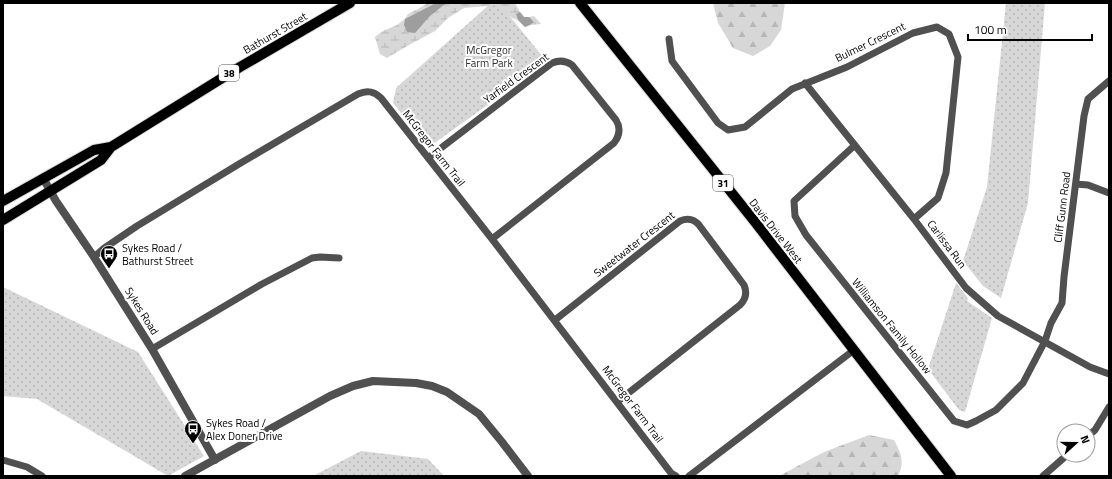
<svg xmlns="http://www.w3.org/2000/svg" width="1112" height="479" viewBox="0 0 1112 479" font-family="'Titillium Web',sans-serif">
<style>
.grass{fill:url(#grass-dots)}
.forest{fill:url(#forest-firs)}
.wetland{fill:url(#wetland-marsh)}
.water{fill:#9e9e9e}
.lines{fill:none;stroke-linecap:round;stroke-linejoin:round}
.primary-casing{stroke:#dbdbdb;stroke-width:12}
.minor{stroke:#505050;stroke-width:7}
.tertiary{stroke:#505050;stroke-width:8}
.primary{stroke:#000;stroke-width:10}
.labels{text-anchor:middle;stroke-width:4;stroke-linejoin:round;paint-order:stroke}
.shield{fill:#fff;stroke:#4c4c4c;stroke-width:1}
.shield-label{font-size:10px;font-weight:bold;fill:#000}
.street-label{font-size:11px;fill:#000;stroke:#fff}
.park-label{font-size:11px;fill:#2e2e2e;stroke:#fff}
.poi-label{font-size:11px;fill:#000;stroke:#fff;text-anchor:start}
</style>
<defs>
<pattern id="grass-dots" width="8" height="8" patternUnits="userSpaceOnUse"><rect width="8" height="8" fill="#d7d7d7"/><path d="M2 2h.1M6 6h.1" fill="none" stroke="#b7b7b7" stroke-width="1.8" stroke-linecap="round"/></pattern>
<pattern id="forest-firs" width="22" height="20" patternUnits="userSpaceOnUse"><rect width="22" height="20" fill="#d7d7d7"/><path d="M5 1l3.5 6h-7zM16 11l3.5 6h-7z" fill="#b7b7b7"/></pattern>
<pattern id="wetland-marsh" width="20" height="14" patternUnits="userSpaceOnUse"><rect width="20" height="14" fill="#d7d7d7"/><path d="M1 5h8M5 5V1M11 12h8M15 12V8" fill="none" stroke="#b7b7b7"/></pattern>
</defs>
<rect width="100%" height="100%" fill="#fff"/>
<path class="grass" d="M491 3H499L547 62 429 147 393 103 396 88Z
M1006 3H1045L1028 203 1001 298 983 286 963 261 987 187Z
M956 283 968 298 967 301 992 318 965 412 959 410 928 369Z
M3 287 138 352 204 456 168 476 37 399 3 396Z
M361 451 428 459 444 476H313Z"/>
<path class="forest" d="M713 3H785L781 30 770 46 753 56 733 48 718 23Z
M869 435 894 440C901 453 905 462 898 476H779L824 452Z"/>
<path class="wetland" d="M428 3H515L520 12 524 17H529L534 16 541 24 530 25 525 27 518 20 512 18 497 5 464 8 448 18 435 31 409 45 387 58 380 54 375 37 383 31 397 25 405 19 408 14 418 9Z"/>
<path class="water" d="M436 3H446L430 16 415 33 407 32 404 25 405 19Z
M520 12 524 17H529L534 22 530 25 525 27 518 20 516 14Z"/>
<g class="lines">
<defs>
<path id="primary" d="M580 3 755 222 951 476
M3 201 94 150 111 147
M3 220 101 160 111 147 240 67 350 3"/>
</defs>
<use href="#primary" class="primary-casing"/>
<path class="minor" d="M669 39 672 61 718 123 728 130 745 127 792 89 847 67 913 33 937 27 949 34 958 57 946 173 938 198 914 219
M805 83 914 219 966 288 998 316 1090 367 1109 374
M855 145 794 201 795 216 806 235 954 421 967 425 976 421 996 410 1023 383 1045 341 1051 323 1062 303 1064 277 1084 116 1088 99 1109 81
M428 158 552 63C559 60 565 60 572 65L616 120C621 128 620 135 614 143L492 239
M1076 184 1088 185 1109 193
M94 257 103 249 137 226 239 164 358 94C367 90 374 91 381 98L492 239 671 473 676 476
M555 320 680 221C687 218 694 219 699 225L744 285C747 292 746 299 740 305L617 402
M152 349 262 284 312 258 320 257 339 258
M1088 436 1095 430 1109 407
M3 460 27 467 42 476
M689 476 854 350
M1043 476 1067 455"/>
<path class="tertiary" d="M43 178 56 201 94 257 152 349 215 460
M185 476 330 396 353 386 373 381 416 383 432 386 447 392 479 414 502 442 528 476"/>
<use href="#primary" class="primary"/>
</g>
<defs>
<symbol id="bus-pin" viewBox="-11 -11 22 30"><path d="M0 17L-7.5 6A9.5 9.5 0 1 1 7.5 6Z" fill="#000" stroke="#fff"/><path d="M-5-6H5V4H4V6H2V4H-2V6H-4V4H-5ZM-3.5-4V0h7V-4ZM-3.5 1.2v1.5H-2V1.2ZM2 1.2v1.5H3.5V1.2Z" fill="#fff"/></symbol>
</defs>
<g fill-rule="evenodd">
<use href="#bus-pin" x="99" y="244" width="20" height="27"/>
<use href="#bus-pin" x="183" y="419" width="20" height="27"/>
</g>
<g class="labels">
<g class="shield">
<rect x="219" y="65" width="20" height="16" rx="3"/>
<rect x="713" y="175" width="20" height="16" rx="3"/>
</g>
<g class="shield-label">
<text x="229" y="77">38</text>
<text x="723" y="187">31</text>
</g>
<g class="street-label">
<text transform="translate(275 33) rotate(-30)" y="4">Bathurst Street</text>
<text transform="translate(870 42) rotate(-26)" y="4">Bulmer Crescent</text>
<text transform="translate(516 78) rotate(-36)" y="4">Yarfield Crescent</text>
<text transform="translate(434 148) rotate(52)" y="4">McGregor Farm Trail</text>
<text transform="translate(1062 207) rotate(-83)" y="4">Cliff Gunn Road</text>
<text transform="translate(776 231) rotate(52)" y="4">Davis Drive West</text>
<text transform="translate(634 244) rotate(-38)" y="4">Sweetwater Crescent</text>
<text transform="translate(947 244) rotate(53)" y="4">Carlissa Run</text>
<text transform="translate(142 311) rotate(58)" y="4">Sykes Road</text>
<text transform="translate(892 326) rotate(51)" y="4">Williamson Family Hollow</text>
<text transform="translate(633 404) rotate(53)" y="4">McGregor Farm Trail</text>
</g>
<g class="park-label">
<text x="489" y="54">McGregor<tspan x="489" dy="13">Farm Park</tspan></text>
</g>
<g class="poi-label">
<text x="122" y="252">Sykes Road /<tspan x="122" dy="13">Bathurst Street</tspan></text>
<text x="206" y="427">Sykes Road /<tspan x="206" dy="13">Alex Doner Drive</tspan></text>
</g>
</g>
<rect width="1112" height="479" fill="none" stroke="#000000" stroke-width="8"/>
<g transform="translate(1076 443) rotate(69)"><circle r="19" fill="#ffffff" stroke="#999999"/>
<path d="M0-3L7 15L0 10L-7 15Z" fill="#000000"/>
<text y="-6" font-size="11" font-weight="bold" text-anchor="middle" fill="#000000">N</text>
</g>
<path d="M968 34v6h124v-6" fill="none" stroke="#000000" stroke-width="2"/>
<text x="974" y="34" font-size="12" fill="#000000" stroke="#ffffff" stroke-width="3" paint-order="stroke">100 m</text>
</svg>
